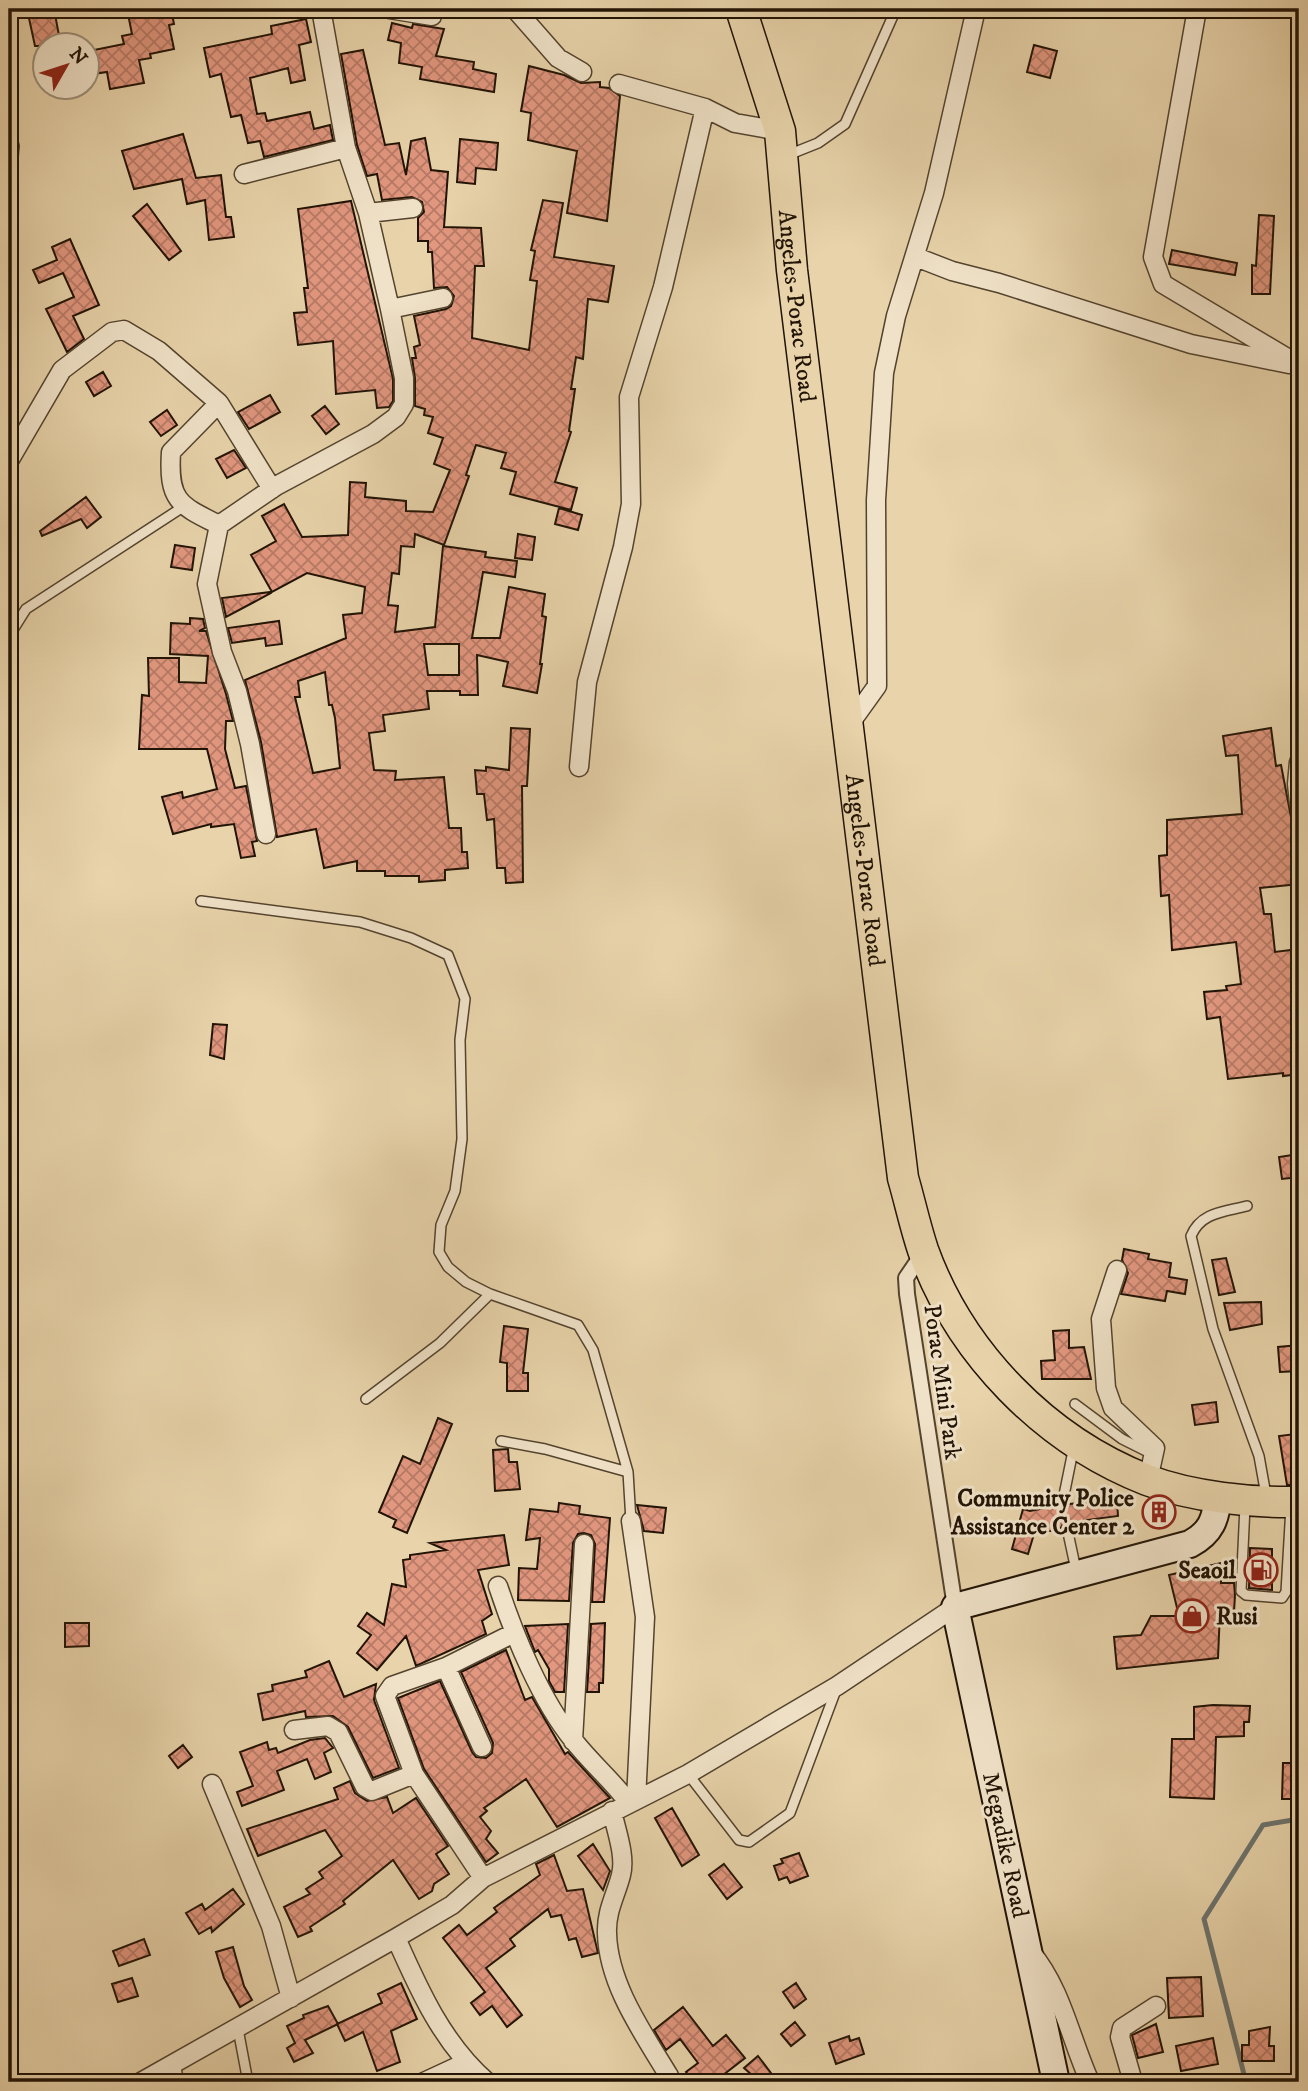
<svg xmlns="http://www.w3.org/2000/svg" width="1308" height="2091" viewBox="0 0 1308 2091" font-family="'IM FELL DW Pica',serif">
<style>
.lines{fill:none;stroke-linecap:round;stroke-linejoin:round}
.stream{stroke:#6c746f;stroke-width:5}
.building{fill:url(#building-cross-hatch);stroke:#211305;stroke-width:2;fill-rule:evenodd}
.service-casing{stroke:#53432e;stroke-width:12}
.pedestrian-casing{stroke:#53432e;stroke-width:18}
.minor-casing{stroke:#53432e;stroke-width:21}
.secondary-casing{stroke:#211305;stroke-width:30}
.primary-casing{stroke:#211305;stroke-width:33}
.service{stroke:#f0e2c8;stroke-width:9}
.pedestrian{stroke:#f0e2c8;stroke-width:14}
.minor{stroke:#f0e2c8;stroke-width:18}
.secondary{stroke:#f0e2c8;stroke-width:26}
.primary{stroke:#e8d3aa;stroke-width:30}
.labels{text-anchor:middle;stroke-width:6;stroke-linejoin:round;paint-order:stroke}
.street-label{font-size:24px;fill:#211305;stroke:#f0e2c8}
.poi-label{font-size:24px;font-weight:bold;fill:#211305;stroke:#f0e2c8;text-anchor:end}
</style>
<defs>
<pattern id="building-cross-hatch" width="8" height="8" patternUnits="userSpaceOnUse" patternTransform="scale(1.75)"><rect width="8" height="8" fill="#e2977f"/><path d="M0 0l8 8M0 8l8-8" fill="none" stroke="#b77a66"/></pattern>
</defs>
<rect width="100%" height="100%" fill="#e8d3aa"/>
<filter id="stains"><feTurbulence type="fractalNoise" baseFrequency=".00286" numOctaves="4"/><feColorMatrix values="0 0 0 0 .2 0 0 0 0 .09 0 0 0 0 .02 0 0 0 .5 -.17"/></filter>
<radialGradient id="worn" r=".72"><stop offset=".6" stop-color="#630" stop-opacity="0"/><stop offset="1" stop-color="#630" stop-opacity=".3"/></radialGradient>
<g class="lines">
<path class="stream" d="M1246 2082 1204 1919 1263 1825 1299 1819"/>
</g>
<path class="building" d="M27 9H54L61 46H35Z
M127 9H171L174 24 169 25 174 49 150 54 151 58 139 60 144 83 110 89 107 72 93 74 89 51 124 44 122 36 132 34Z
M306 19 311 42 299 45 305 80 291 83 288 68 250 78 257 114 265 113 267 121 310 112 314 129 330 125 333 140 264 157 260 141 248 143 241 115 231 117 221 74 210 77 204 48 272 34 271 26Z
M392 23 412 28 413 24 444 29 436 56 474 62 473 69 496 74 494 92 420 79 422 67 399 63 401 43 388 40Z
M1034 45 1057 51 1050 78 1027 72Z
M363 50 385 145 399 143 406 175 411 141 425 138 431 170 448 172 444 227 481 228 484 266H475L472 338 529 350 537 281 530 280 535 251 531 250 543 200 563 203 554 257 614 266 608 302 588 299 583 359 576 357 571 389H575L569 431 571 432 555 482 577 488 571 510 510 494 516 472 501 468 506 453 476 445 466 475 469 476 444 545 415 534 414 547 401 546 399 574 392 573 388 605 398 606 395 632 435 627 443 546 486 552 485 557 517 561 515 577 483 572 472 638H500L509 587 545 594 542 616 546 617 540 664H542L537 693 503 686 508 662 477 655 478 695H460V691H427L429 709 383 715 385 731 369 733 374 770 396 771 395 780 444 777 449 828H461L462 852H467L468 868 445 870V880L419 882V876H385V871H357V861L324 868 316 829 277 837 261 742 245 680 346 638 343 615 362 613 365 587 307 573 272 592 251 555 276 541 262 516 284 504 302 537 348 535 350 482 366 483 365 497 406 501V511L433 512 450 470 434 464 443 438 428 433 433 417 424 415 425 409 415 406V378L412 358H416L414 347 420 345 414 316 446 309 451 306 454 296 447 287 434 288 432 252H428V241H418V218L424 212 422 202 412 197 382 200 377 174 367 176 357 145 341 54ZM424 644H459V675H428ZM325 672 329 705H332L335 718 340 768 313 773 295 697H300L298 681Z
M529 66 564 75 581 83 600 82V87L609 88 620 96 607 221 567 213 577 151 528 140 531 113 521 111Z
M183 134 196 178 221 175 226 217H231L234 237 209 240 205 200 187 204 182 179 134 189 122 151Z
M460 139 498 143 496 170 476 168 475 184 457 182Z
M351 201 393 379V401L389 407 377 408 375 390 336 394 333 341 298 345 294 313 307 312 304 288H308L298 209Z
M147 204 181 251 169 260 133 216Z
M1259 215 1274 216 1270 294H1252V265L1256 266Z
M70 239 99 305 73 316 84 339 67 352 46 309 74 297 63 273 39 283 33 270 57 260 52 247Z
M1172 250 1237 263 1235 275 1169 264Z
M103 372 111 386 94 396 86 382Z
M270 395 280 412 249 429 238 412Z
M325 406 339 424 326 434 312 416Z
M167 410 177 425 161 436 150 422Z
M234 450 246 468 227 478 216 459Z
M86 497 101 517 87 528 81 519 42 536 40 531Z
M559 508 582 515 578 530 555 524Z
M518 534 535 537 532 560 515 558Z
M175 545 195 548 192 570 171 567Z
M271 592V593L226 617 222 598Z
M190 618 203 619 205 628 199 631H206L226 694 233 721H226L225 749 235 788 246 786 257 841 252 842 255 856 241 858 234 824 211 827V824L173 834 162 797 182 792 183 798 217 789 207 749H139L142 695 149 696 148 658H179V682L206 683 208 656 170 654 171 623 190 624Z
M279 621 282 644 266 646 265 638 232 643 228 628Z
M511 728 530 729 527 786H522L523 882 506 883 505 868H497L494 819 487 820 484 794H477L475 770 486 771V767L509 770Z
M1271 728 1276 766 1281 765 1296 843H1299V884L1260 888 1264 914H1271L1275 952 1299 949V1074L1283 1076V1073L1228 1079 1220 1017 1207 1019 1204 992 1227 990 1226 986 1241 984 1236 942 1172 950 1169 895 1161 896 1159 856 1167 855V820L1242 814 1238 755 1226 756 1223 736Z
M213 1024 227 1025 224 1059 210 1055Z
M1299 1154V1177L1282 1179 1279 1157Z
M1124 1249 1149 1254 1148 1259 1171 1263 1169 1277 1187 1280 1185 1294 1167 1291 1165 1301 1121 1294 1128 1273 1122 1260Z
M1226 1258 1235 1292 1219 1295 1212 1260Z
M1261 1302 1262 1324 1230 1330 1224 1303Z
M504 1326 528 1329 523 1373H528V1391H507V1363L500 1362Z
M1069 1330V1348L1084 1347 1091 1379H1042L1041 1361 1055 1360 1053 1331Z
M1299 1345V1371L1280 1372 1278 1347Z
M1216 1402 1218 1422 1195 1425 1192 1405Z
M438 1418 452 1424 407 1533 393 1527 396 1520 379 1512 403 1456 420 1464Z
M1295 1434 1299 1485H1287L1279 1436Z
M508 1449 509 1462H517L520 1489 495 1491 493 1450Z
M1117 1500 1118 1516 1087 1520 1088 1524 1074 1526 1065 1521 1060 1529 1034 1534 1028 1554 1012 1549 1023 1509 1030 1511 1055 1506 1064 1512 1069 1504Z
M1155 1501 1169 1505 1172 1522 1152 1526 1147 1503Z
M559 1503 580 1506 579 1514 610 1518 604 1602H592L595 1544 591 1535 584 1533 578 1534 573 1543 569 1601 518 1600 519 1568 537 1569 540 1538 526 1540 530 1509 558 1512Z
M637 1505 666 1508 663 1533 644 1531Z
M504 1535 509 1565 478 1570 492 1614 482 1621 486 1634 416 1666 406 1636 377 1670 357 1653 371 1635 358 1626 367 1613 384 1625 392 1584 406 1587 403 1560 410 1559V1555L446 1550 430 1543Z
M1250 1548 1272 1549V1590L1249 1588Z
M1221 1563V1583H1234L1235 1595 1234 1612 1220 1611 1218 1658 1117 1669 1114 1637 1141 1635 1151 1616H1179L1169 1575Z
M65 1623H89V1646L65 1647Z
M605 1623 603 1683H599V1692H587L591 1624Z
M568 1624 564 1692H555L549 1681V1669L538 1650 535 1652 525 1626Z
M506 1650 525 1700 532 1697 565 1754 568 1752 610 1798 557 1827 526 1779 484 1808 487 1811 480 1817 491 1831 486 1839 498 1853 486 1862 424 1769 398 1698 440 1681 472 1752 476 1757 486 1758 492 1753 493 1743 461 1672Z
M329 1661 344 1697 376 1684 374 1700 399 1768 373 1778 348 1727 333 1716 306 1717 305 1711 263 1720 258 1694 273 1691 272 1685 307 1677 305 1671Z
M1213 1705 1250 1706 1249 1722H1244V1736L1216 1737 1214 1799 1170 1797 1172 1739H1194V1707Z
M325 1738 333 1748 324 1753 331 1772 315 1779 307 1759 277 1771 284 1790 242 1806 237 1792 253 1786 240 1752 267 1742 269 1750 276 1748 278 1753 310 1740Z
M183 1745 192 1757 178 1768 169 1756Z
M1283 1763H1299V1799H1282Z
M350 1781 355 1793 367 1801 387 1797 393 1813 416 1798 448 1846 436 1854 449 1874 434 1884 432 1891 419 1899 393 1860 343 1901 345 1904 310 1927 312 1931 298 1937 284 1907 310 1894 306 1889 323 1878 319 1872 342 1856 325 1830 258 1856 247 1829 338 1799 334 1788Z
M672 1808 699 1855 682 1866 655 1818Z
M593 1844 610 1871 603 1890 578 1856Z
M799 1853 808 1876 790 1883 787 1877 779 1880 774 1866 783 1863 781 1859Z
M554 1855 567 1891 583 1889 598 1953 582 1957 576 1938 569 1940 561 1915 551 1917 548 1909 510 1939 515 1946 486 1968 522 2015 507 2027 492 2006 480 2015 471 2003 485 1992 443 1938 459 1925 467 1935 497 1912 494 1908 540 1875 536 1864Z
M724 1864 742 1887 727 1899 709 1875Z
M233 1889 244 1904 212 1932 211 1927 199 1934 186 1913 202 1904 205 1910Z
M144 1939 150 1955 119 1966 113 1951Z
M233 1947 244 1986 252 2000 240 2007 224 1978 216 1952Z
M1201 1977 1203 2016 1169 2018 1167 1978Z
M132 1978 138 1996 118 2002 112 1984Z
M401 1983 417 2019 391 2031 400 2062 377 2071 363 2032 345 2041 337 2024 382 2003 378 1994Z
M796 1983 806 1999 794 2008 783 1992Z
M328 2006 338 2024 305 2040 313 2053 294 2062 287 2048 295 2043 287 2026 304 2018 303 2015Z
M683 2007 713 2046 726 2035 745 2058 714 2082H694L686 2072 698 2063 680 2039 666 2050 654 2030Z
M795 2022 805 2035 791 2046 781 2034Z
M1156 2024 1163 2052 1138 2058 1132 2035Z
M1270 2027 1269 2046H1274V2061H1242V2045H1249V2031Z
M849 2036 850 2041 859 2038 864 2054 836 2064 829 2043Z
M1213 2038 1218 2064 1181 2071 1176 2046Z
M758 2056 771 2073 760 2082 744 2068Z"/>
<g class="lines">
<defs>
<path id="service" d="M9 129 14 146 9 197
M788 155 818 143 845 124 896 9
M9 636 26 609 183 507
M201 901 360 922 411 938 448 955 465 999 460 1040 462 1139 455 1191 441 1225 439 1252 448 1267 466 1282 490 1294 578 1325 593 1350 628 1472 631 1521
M1247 1206C1224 1212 1201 1212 1191 1236L1213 1329 1259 1456 1266 1495
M366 1399 440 1343 490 1294
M1075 1404 1122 1439 1154 1455
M501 1441 545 1449 628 1472
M1062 1505 1074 1446
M1245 1506 1241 1591 1246 1595 1282 1598 1286 1592 1291 1507
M1067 1528 1076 1570
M688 1774 739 1840 749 1842 790 1813 836 1690
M238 2029 248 2082
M175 2064 179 2082"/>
<path id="pedestrian" d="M923 1253 906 1278 907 1294 955 1607"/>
<path id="minor" d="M389 9 432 16
M515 9 558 58 582 72
M1197 9 1153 257 1163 284 1299 365
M619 84 705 108 735 123 780 131
M244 174 346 148
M368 213 413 208
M916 257 952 271 999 283 1191 344 1289 364
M390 309 443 298
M219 403 272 489
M9 461 62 370 112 332 124 330 159 351 219 403 171 452C168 501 179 505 219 525
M849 725 877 686 876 500 884 373 896 316 934 193 976 9
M1299 762 1297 784 1299 803
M579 767 587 682 623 547 631 504 629 397 663 287 705 108
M266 834 250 744 237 691 222 652 207 584 219 525 276 486 373 434 396 417 404 404V378L390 309 368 213 346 148 321 9
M1117 1270 1101 1319 1106 1388 1113 1408 1155 1448 1148 1480
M631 1521 645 1617 636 1800
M498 1586C514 1635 541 1701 574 1741 591 1763 612 1780 628 1802
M446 1667 482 1747
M294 1730 328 1726 338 1732 365 1787 372 1791 414 1774
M573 1741 584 1544
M212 1784 271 1926 291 1998
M612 1811C616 1830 626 1856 621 1875 616 1895 606 1911 607 1933 608 1984 643 2033 669 2076
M483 1878 414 1774 385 1696 392 1686 446 1667 514 1633
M396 1938C419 1990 443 2044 487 2082
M1030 1951C1062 1989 1070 2038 1090 2082
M141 2082 396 1938 452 1905 483 1878 688 1774 837 1686 955 1607
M424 2082 465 2063
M1133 2082 1120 2037 1122 2028 1156 2006"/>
<path id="secondary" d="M1056 2082 955 1607 1190 1544C1211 1533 1216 1519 1218 1496"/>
<g id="primary">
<path id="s1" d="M741 9 780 131 792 270 903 1178C910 1202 915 1226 923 1250 960 1353 1045 1440 1147 1480 1192 1497 1252 1503 1299 1502"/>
</g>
</defs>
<use href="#service" class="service-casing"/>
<use href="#pedestrian" class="pedestrian-casing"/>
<use href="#minor" class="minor-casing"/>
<use href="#secondary" class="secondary-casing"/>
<use href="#primary" class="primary-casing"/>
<use href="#service" class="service"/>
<use href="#pedestrian" class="pedestrian"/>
<use href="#minor" class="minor"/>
<use href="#secondary" class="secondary"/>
<use href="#primary" class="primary"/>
</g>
<defs>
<symbol id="building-ring" viewBox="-11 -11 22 22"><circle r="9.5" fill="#f0e2c8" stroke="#8f2418" stroke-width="1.5"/><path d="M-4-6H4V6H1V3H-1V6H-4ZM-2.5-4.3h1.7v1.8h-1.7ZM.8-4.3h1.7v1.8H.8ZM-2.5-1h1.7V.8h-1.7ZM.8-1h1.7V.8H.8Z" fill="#8f2418"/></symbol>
<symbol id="fuel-ring" viewBox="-11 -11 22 22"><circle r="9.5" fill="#f0e2c8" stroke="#8f2418" stroke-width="1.5"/><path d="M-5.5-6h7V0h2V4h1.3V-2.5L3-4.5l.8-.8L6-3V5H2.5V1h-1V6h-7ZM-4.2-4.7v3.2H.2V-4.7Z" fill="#8f2418"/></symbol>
<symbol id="shop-ring" viewBox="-11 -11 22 22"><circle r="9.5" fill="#f0e2c8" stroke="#8f2418" stroke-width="1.5"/><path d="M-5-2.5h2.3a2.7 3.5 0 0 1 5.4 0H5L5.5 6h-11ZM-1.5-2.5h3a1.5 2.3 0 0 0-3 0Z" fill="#8f2418"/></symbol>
</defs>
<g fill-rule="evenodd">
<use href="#building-ring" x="1140" y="1493" width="38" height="38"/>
<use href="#fuel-ring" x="1242" y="1551" width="38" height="38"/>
<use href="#shop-ring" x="1173" y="1597" width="38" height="38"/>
</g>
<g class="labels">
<g class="street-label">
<text dy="8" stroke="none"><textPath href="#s1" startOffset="304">Angeles-Porac Road</textPath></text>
<text dy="8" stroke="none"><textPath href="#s1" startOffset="872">Angeles-Porac Road</textPath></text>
<text transform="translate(943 1382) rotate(82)" y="8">Porac Mini Park</text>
<text transform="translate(1006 1845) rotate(78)" y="8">Megadike Road</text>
</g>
<g class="poi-label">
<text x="1134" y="1506">Community Police<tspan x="1134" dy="28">Assistance Center 2</tspan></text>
<text x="1236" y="1578">Seaoil</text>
<text x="1216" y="1624" text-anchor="start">Rusi</text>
</g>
</g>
<rect width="1308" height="2091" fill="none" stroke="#e8d3aa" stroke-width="35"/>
<rect x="10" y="10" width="1287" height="2070" fill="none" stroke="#211305" stroke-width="3.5"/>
<rect x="18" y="18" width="1273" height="2056" fill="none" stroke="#211305" stroke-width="2"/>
<g transform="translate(66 66) rotate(51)"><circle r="33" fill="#f0e2c8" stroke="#9d8f7a" stroke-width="2"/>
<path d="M0-5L12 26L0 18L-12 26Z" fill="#8f2418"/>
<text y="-10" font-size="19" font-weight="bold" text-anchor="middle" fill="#211305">N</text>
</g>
<rect width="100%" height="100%" filter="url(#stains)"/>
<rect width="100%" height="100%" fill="url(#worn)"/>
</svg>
